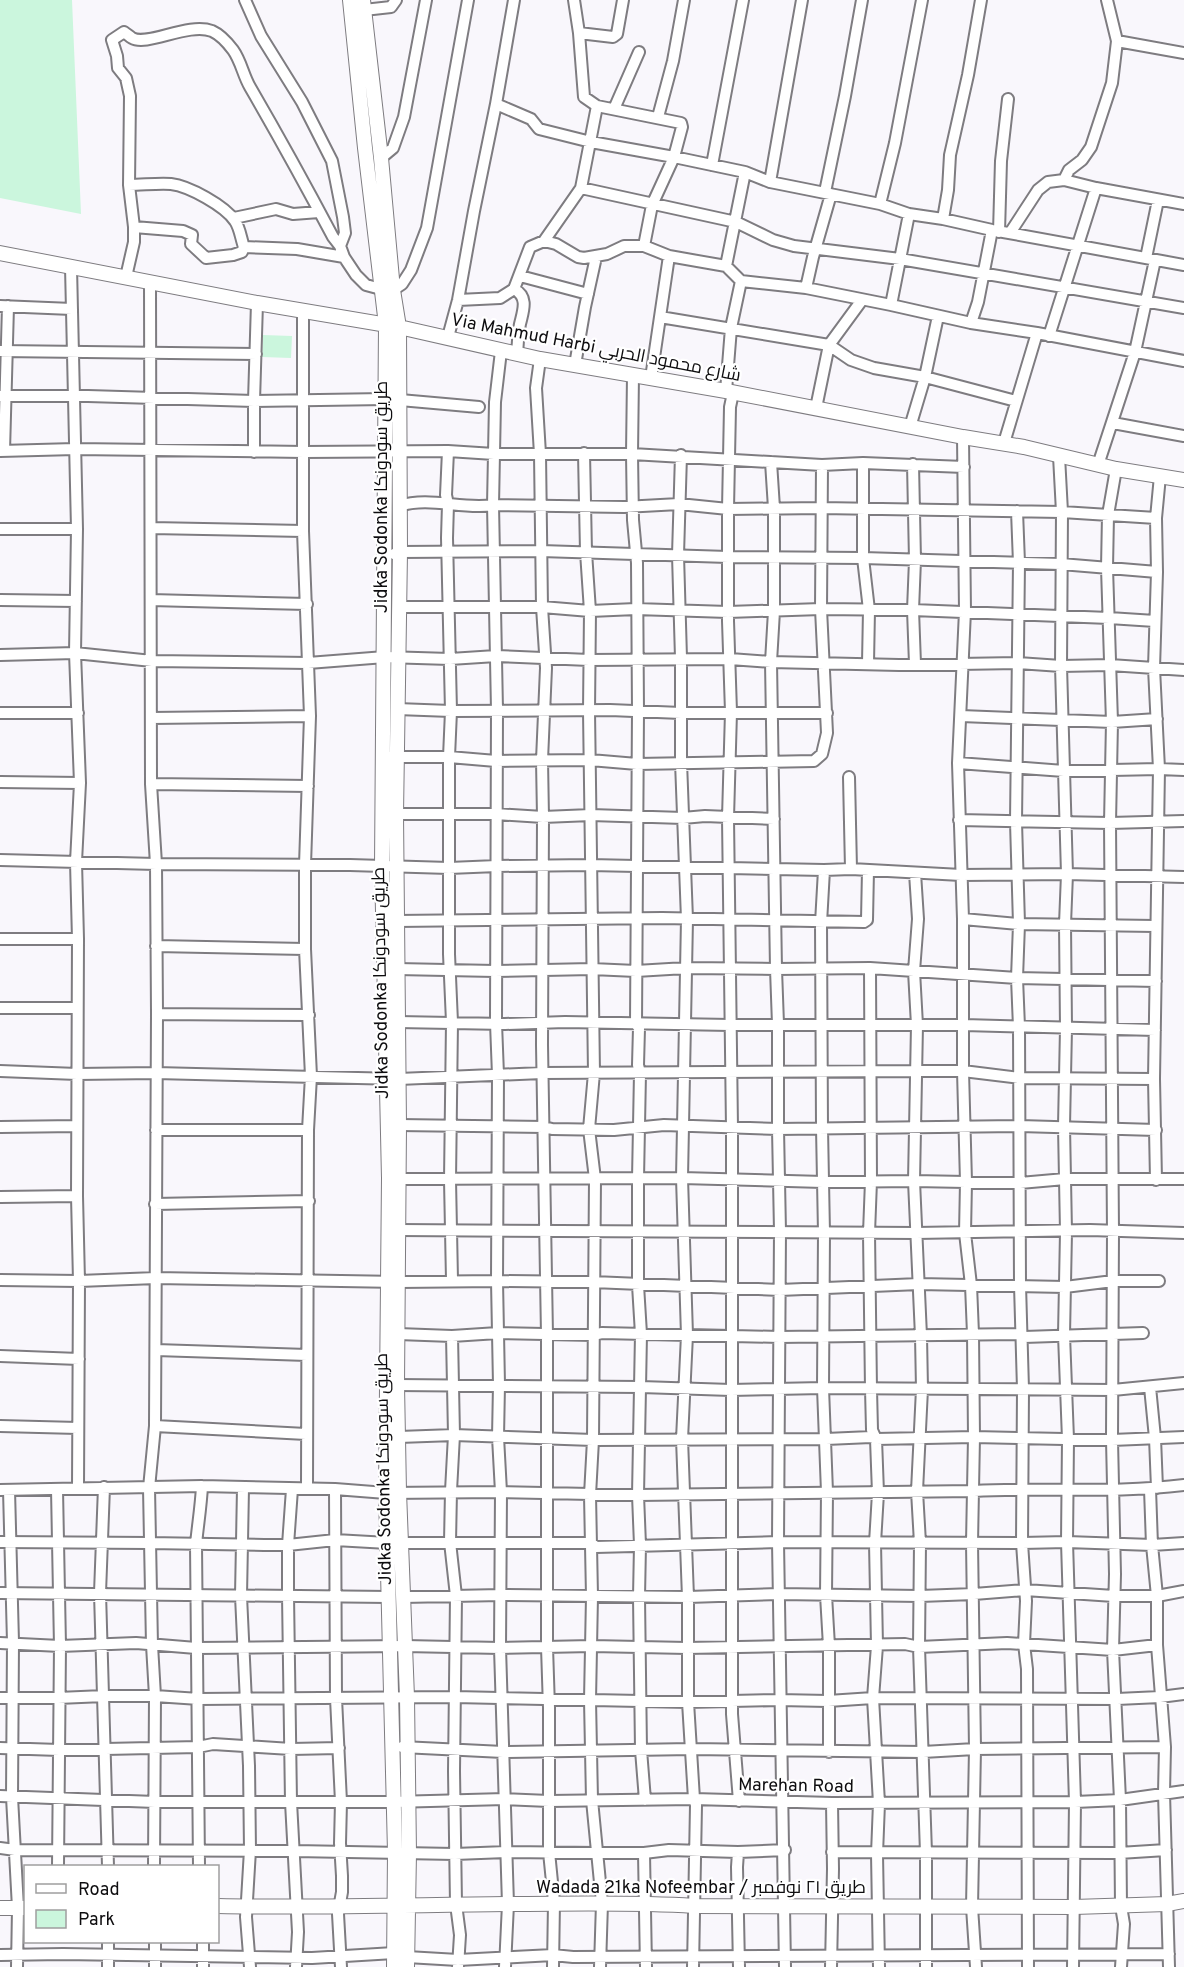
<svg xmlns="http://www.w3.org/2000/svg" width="1184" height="1967" viewBox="0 0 1184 1967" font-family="Overpass,Cairo,sans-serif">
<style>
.green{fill:#cbf6dd}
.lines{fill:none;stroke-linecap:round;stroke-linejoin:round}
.street-casing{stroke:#7e7c80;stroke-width:14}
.secondary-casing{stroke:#7e7c80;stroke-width:16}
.street{stroke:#fff;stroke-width:10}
.secondary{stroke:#fff;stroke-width:14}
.labels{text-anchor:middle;stroke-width:4.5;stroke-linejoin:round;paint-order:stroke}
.street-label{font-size:18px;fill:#0e0d0f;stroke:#fff}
</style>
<rect width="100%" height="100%" fill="#f9f7fc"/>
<path class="green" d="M0 0H72L81 214 0 198Z
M263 335 292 336 291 358 262 357Z"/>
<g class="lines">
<defs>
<path id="street" d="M245 0 261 36 302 102 332 161 343 217 345 233 340 246 344 257 356 275 366 285 381 289
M364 10 391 7 396 0
M579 33 613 37 617 34 623 0
M1117 41 1184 53
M496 104 531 119 539 129 591 142 674 157 745 172 770 182 880 204 909 214 943 219 992 230 1184 265
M597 106 681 123 682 127 674 157 652 205 644 246
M614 109 639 52
M658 117 673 61 684 0
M381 158 393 148 404 117 426 0
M712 165 743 0
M1064 180 1069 170 1082 160 1091 147 1112 83 1117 41 1107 0
M770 182 802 0
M129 185C143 185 157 183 171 184 189 186 225 206 235 221 240 228 241 239 244 247
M581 188 736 222 773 240 794 246 900 259 1184 308
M825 192 845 96 862 0
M880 204 895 143 922 0
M234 218 276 209 293 214 319 212
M943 219 948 190 950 155 968 75 981 0
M134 227 183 231 192 235 191 244 206 258 233 255 242 252 244 247 297 249 344 257
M999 232 1001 161 1008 99
M1010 233 1038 190 1048 182 1064 180 1096 188 1184 204
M544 241 556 244 578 257 584 258 607 254 624 246H644L669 256 726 266 741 281 806 288 891 305 971 323 1037 333 1184 361
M1146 258 1158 200
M726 266 745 172
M71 267 77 529 75 653 80 783 76 862 78 939 77 1196 79 1281 78 1488
M520 276 588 294
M126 277 134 242V227L129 185 130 96 126 78 118 68 117 56 112 40 124 32C127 34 129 36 132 38 147 47 188 22 212 31 221 35 227 42 233 50 241 61 243 75 250 87 279 137 306 186 333 237L340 246
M150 282 151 784 156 864 157 1014 155 1426 149 1488 152 1645 155 1696 154 1866
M806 288 813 257 831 194
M393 290 402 284 411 270 427 228 468 0
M458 300 500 298 514 289
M891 305 909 214
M0 306 72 309
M303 311V531L310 716 305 865V949L311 1076 308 1130 307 1488
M660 317 669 256
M971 323 978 302 992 230
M1049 336 1096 188
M448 337 458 300 474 211 496 104 514 0
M0 351 256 354
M501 351 495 402 493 505 497 710 496 1023 498 1075 497 1281 499 1385 498 1437 501 1492 500 1648 508 1904 505 1967
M517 353C518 344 518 333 520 324 523 311 529 297 514 289L530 247 544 241 581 188 597 106 584 97 579 33 574 0
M540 359 536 388 540 454 542 607 546 668 542 760 543 817 542 1045 547 1335V1647L549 1708V1852L554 1902 553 1967
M575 365 585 307 596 257
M633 375 632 454 633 520 637 563 638 711 636 1024 639 1028 638 1065 640 1073 638 1179V1285L641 1334 638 1495 640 1545 639 1597 641 1750 645 1800
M651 378 660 317 829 345 851 360 874 368 925 377 1016 401
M726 391 731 328 741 281
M733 393 730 407 728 509V621L731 712 728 818 732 1128V1714L739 1801
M0 396H88L254 401 385 399
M400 400 479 407
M816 408 829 345 862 300
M1113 423 1184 436
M910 427 925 377 938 316
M963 437 965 611 958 763 963 919V1071L966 1182 965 1233 971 1285 973 1334 974 1437 972 1543 975 1749 972 1907 976 1967
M1004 443 1037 333
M0 451 75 449 304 452 448 451 494 454H632L822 465 863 463 964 467
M4 451 8 306
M448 451 446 495 448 504 447 538 451 711 449 757V954L452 1022 450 1180 452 1280
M254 452V401L257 303
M584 453 586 552 590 611 589 711 594 1073 589 1129 595 1179 593 1440 590 1495 592 1596 590 1700 592 1800 602 1903 600 1967
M681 455 678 555 681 658V762L687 919 682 1178 687 1335 682 1439 688 1597V1702L694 1799 696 1805 693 1967
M1059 456 1062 512 1061 666 1067 874 1065 924 1066 1028 1064 1126 1066 1232 1064 1335 1068 1439 1067 1542 1075 1802 1073 1967
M771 462 774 508V611L771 662 776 969 778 1024V1129L780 1231 778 1542 785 1967
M863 463V558L869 610 868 663
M913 464 915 560 913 610 915 664
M1098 465 1135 352 1155 260
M1116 469 1108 515 1107 568 1112 722 1110 823 1113 1232 1112 1440 1115 1574 1113 1650 1120 1800 1121 1906 1124 1924 1121 1967
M399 506C430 496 462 510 493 505L624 507 679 504 728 509 821 508 1062 512 1156 518
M1017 511 1019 563 1016 822 1019 924 1017 978 1019 1027 1020 1285 1023 1389 1022 1543 1026 1601 1024 1644 1027 1669 1028 1967
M151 528 303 531
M0 529H77
M394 554 400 552 541 551 728 557 863 558 1061 564 1157 572
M0 600 76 601
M151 600 307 604
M400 607H542L590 611 636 609 728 612 821 609 913 610 1109 618 1155 621
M0 655 75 653 152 661 308 663 385 657 450 659 496 656 589 660 730 659 771 662 899 665 1018 663 1061 666 1110 665 1184 670
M397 709 451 711 610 710 681 713H827
M0 713H78
M961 716 1112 722 1157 719
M151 718 310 716
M390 757H449L496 761 590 760 637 764 814 761 822 754 827 733 821 609 822 465
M958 763 1064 771 1159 769 1184 770
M849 777 851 869
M0 782 80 783
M151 784 308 786
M396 814H496L543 817 591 815 683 818 705 816 774 819
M959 820 1110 823 1184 821
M0 860 156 864 350 865 449 868 497 866 590 865 824 870 851 869 961 875 1067 874 1184 877
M824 870 821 923 822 1128 824 1233 823 1388 827 1492 826 1595 829 1646V1752
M915 873 918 919 914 971 917 1025 914 1181 921 1336 922 1389 917 1491 920 1543 919 1647 926 1853V1967
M963 919 1019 924 1155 926
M396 921 662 918 864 922 867 920 868 870
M0 939H78
M156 946 305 949
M870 968 871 1181 869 1233 871 1389 872 1430 876 1439 878 1493 875 1543 877 1646 873 1698 879 1803 877 1854 879 1967
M397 969 495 971 592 969 636 971 686 968 776 969 870 968 1017 978 1156 981
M0 1008H77
M157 1014 309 1015
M398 1022 505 1024 565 1022 730 1025H964L1155 1030
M0 1071 77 1074 156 1073 399 1079 542 1073 916 1071H963L1020 1078 1154 1079
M399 1125 544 1127 552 1129 614 1130 664 1125 778 1129 1020 1126 1156 1130
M0 1127 77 1126
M156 1130H308
M393 1179 682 1178 823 1182 914 1181 1020 1183 1065 1179H1184
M1156 1180 1154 1079 1159 769 1154 668 1157 572 1156 518 1160 476
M0 1197 77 1196
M155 1204 309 1201
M399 1230 916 1233 1090 1230 1184 1233
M0 1280 79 1281 156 1278 399 1282 497 1281 593 1282 780 1290 919 1284 1065 1287 1113 1281H1159
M398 1334 452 1336 498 1333 593 1335 602 1333 779 1337 1021 1334 1024 1337 1143 1333
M452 1336 454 1435 451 1491 450 1542 456 1596 454 1771 456 1904 460 1935 458 1967
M156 1350 307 1355
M0 1356 79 1359
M397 1385 641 1387 731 1390 823 1388 1113 1390 1184 1383
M1150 1387 1155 1438 1157 1488
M0 1426 78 1428
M155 1426 306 1434
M399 1437 454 1435 593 1440 826 1439 871 1437 876 1439 974 1437 1112 1440 1184 1437
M104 1487 100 1593 108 1866
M243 1488 241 1596 249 1766 250 1850 246 1917 250 1967
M57 1489 60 1646 58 1866
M292 1489 288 1545V1595L291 1802 298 1932 296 1967
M335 1489 336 1698 341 1802 340 1843 342 1876V1892L338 1914 341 1967
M1150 1489 1152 1545 1157 1596V1645L1165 1747 1164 1793 1169 1967
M0 1490 202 1486 335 1489 386 1493 501 1492 638 1495 974 1491C1044 1487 1114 1494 1184 1485
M9 1490 13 1642 12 1797 18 1908 17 1967
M0 1542 149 1543 264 1545H288L335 1540 388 1543
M401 1543H591L596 1547 778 1542 1022 1543 1067 1542 1152 1545 1184 1543
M0 1593 389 1597
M403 1597 501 1595 688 1597 779 1594 920 1596 974 1594 1025 1590 1114 1596H1157L1184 1591
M0 1643 60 1646 136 1643 196 1648 405 1646 500 1648 592 1646 687 1648 905 1644 919 1647 1007 1643 1113 1650 1157 1645
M0 1698H58L104 1696H155L199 1699 455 1697 688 1702 779 1700 828 1701 873 1698 1117 1699 1160 1697 1184 1694
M402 1747 503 1752 692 1749 923 1752 975 1749 1165 1747
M0 1748 59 1750 198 1747 213 1744 291 1749 339 1748
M0 1796 155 1802H393L505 1799 549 1801 694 1799 832 1803 1075 1802 1120 1800 1184 1791
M0 1848 15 1850 295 1851 455 1854 506 1852 597 1853H644L669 1850 738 1852 785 1850
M738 1852 737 1867 739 1967
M832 1852 1119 1853 1166 1850
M644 1853 646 1967
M199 1866 196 1544C198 1524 201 1506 202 1486
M155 1942V1967
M0 1955 63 1954 312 1958 394 1953
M407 1957 458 1960 553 1955 573 1957 1169 1954
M108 1967V1942
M203 1967V1942
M831 1967 833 1869 832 1803"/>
<path id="secondary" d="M350 0 365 148 386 325 382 867 389 1178 386 1493 395 1852 394 1967
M363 0 381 158 393 290 399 327 400 552 396 814 399 1125 397 1385 399 1492 407 1697 409 1853 407 1967
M0 253 257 303 399 327 540 359 726 391 963 437 1024 447 1116 469 1184 480
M218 1906C314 1908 410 1905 506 1904 569 1904 631 1902 694 1906L1074 1907 1167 1904 1184 1901
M0 1908H26"/>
</defs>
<use href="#street" class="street-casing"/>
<use href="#secondary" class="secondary-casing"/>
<use href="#street" class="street"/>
<use href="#secondary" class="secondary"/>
</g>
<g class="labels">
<g class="street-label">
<text transform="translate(596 347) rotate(11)" y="6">Via Mahmud Harbi شارع محمود الحربي</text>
<text transform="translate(381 497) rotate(-90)" y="6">Jidka Sodonka طريق سودونكا</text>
<text transform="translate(380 983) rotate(-91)" y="6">Jidka Sodonka طريق سودونكا</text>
<text transform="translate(383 1469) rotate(-91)" y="6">Jidka Sodonka طريق سودونكا</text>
<text transform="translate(796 1785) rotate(1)" y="6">Marehan Road</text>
<text x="701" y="1893">Wadada 21ka Nofeembar / طريق ٢١ نوفمبر</text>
</g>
</g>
<rect x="24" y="1865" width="195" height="78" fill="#ffffff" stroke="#9f9e9f" stroke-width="1.5"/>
<rect x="36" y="1884" width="30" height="9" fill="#ffffff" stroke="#9f9e9f" stroke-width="1.5"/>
<text x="78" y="1895" font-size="18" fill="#0e0d0f">Road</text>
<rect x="36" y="1910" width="30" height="18" fill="#cbf6dd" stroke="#9f9e9f" stroke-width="1.5"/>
<text x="78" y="1925" font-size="18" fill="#0e0d0f">Park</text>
</svg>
